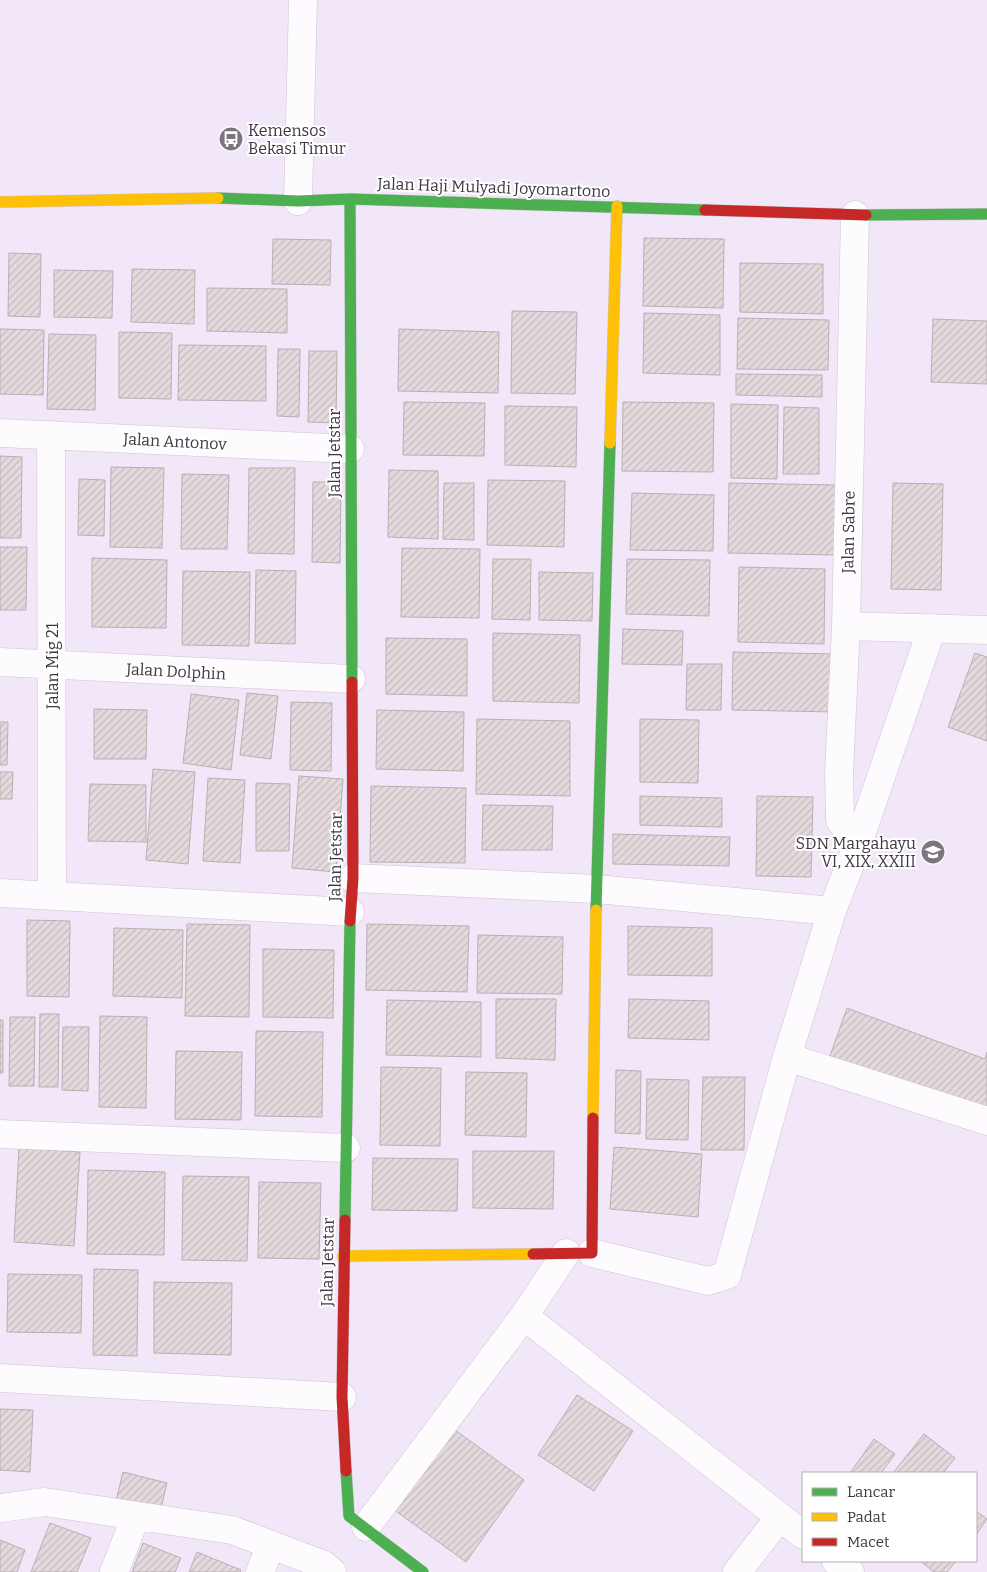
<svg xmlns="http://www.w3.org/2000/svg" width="987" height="1572" viewBox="0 0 987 1572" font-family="Bitter,serif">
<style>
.building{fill:url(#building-hatch);stroke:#b9afb3}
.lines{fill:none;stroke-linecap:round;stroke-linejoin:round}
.street-casing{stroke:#ccc4d1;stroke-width:29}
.fast-casing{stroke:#ccc4d1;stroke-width:12}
.slow-casing{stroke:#ccc4d1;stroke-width:12}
.jam-casing{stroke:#ccc4d1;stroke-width:12}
.street{stroke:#fdfbfe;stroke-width:28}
.fast{stroke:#4caf50;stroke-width:11}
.slow{stroke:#ffc107;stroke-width:11}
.jam{stroke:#c62828;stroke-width:11}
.labels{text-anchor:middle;stroke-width:4;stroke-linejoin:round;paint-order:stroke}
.poi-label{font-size:16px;fill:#3e3641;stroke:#fff;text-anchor:start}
.street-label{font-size:16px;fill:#3e3641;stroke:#fff}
</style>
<defs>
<pattern id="building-hatch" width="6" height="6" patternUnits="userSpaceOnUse" patternTransform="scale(1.25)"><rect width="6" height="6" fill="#e4dadd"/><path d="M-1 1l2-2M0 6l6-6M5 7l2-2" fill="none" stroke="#c5bcbf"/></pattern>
</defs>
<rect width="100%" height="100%" fill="#f2e7f8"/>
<path class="building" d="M644 238 724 239 723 308 643 306Z
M273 239 331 240 330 285 272 284Z
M9 253 41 254 40 317 8 316Z
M740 263 823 264V314L740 312Z
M132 269 195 270 194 324 131 322Z
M54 270 113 271 112 318 54 317Z
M207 288 287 289V333L207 331Z
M512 311 577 312 575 394 511 393Z
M644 313 720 315V375L643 373Z
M738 318 829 320 828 370 737 369Z
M933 319 987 321V384L931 382Z
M0 329 44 330 43 395 0 394Z
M399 329 499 332 498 393 398 391Z
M119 332 172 333 171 399 119 398Z
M49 334 96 335 95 410 47 409Z
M179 345 266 346V401L178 400Z
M278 349H300L299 417 277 416Z
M309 351H337L336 423 308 422Z
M736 374 822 375V397L736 395Z
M404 402 485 403 484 456 403 455Z
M623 402 714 403 713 472 622 471Z
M731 404 778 405 777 479 731 478Z
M505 406 577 407 576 467 505 465Z
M784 407 819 408V474H783Z
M0 456 22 457 21 538H0Z
M111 467 164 468 162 548 110 547Z
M249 468H295L294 554 248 553Z
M389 470 438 471V539L388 537Z
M182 474 229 475 227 549H181Z
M79 479 105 480 104 536 78 535Z
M488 480 565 481 564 547 487 545Z
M313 482H341L340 563 312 562Z
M444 483H474V540L443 539Z
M729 483 838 485 837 555 728 553Z
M893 483 943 484 941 590 891 589Z
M632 493 714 495 713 551 630 550Z
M0 547H27L26 610H0Z
M402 548 480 549 479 618 401 617Z
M92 558 167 560 166 628 92 627Z
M493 559H531L530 620 492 619Z
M627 559 710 560 709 616 626 614Z
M739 567 825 569 824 644 738 642Z
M256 570 296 571 295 644 255 643Z
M183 571 250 572 249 646 182 645Z
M539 572 593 573 592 621 539 620Z
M623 629 683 631 682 665 622 664Z
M493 633 580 635 579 703 493 701Z
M386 638 467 639V696L386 694Z
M733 652 837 654 836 712 732 710Z
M975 653 987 657V741L948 727Z
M687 664H722L721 710H686Z
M247 693 278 696 271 759 240 755Z
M191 694 239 700 231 770 183 763Z
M291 702 332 703 331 771 290 770Z
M94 709 147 710 146 759H94Z
M377 710 464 712 463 771 376 769Z
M477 719 570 721V796L476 794Z
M640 719 699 720 698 783 640 782Z
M0 722H8L7 765H0Z
M153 769 195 772 188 864 146 860Z
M0 772H13L12 799H0Z
M299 776 343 779 336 872 292 868Z
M208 778 245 780 240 863 203 861Z
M256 783 290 784 289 851H256Z
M90 784 146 785V842L88 841Z
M371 786 466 788 465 863 370 862Z
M640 796 722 798V827L640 825Z
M757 796 813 797 811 877 756 876Z
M483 805 553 806 552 850H482Z
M613 834 730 837 729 866 613 864Z
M27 920 70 921 69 997 27 996Z
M187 924 250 925 249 1017 185 1016Z
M367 924 469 926 467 992 366 990Z
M628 926 712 928V976L628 975Z
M114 928 183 930 182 998 113 996Z
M478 935 563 937 562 994 477 993Z
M263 949 334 950 333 1018 263 1017Z
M496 999H556L555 1060 496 1058Z
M629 999 709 1001V1040L628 1038Z
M387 1000 481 1002V1057L386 1055Z
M847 1008 985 1059 987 1052V1114L830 1056Z
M40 1014H59L58 1087H39Z
M100 1016 147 1017 146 1108 99 1107Z
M10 1017H35L34 1086H9Z
M0 1020H3V1073H0Z
M63 1027H89L88 1091 62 1090Z
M256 1031 323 1032 322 1117 255 1116Z
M176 1051 242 1052 241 1120 175 1119Z
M381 1067 441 1068 440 1146 380 1145Z
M616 1070 641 1071 640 1134 615 1133Z
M466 1072 527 1073 526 1137 465 1135Z
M703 1077H745L744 1150H701Z
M647 1079 689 1080 688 1140 646 1139Z
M614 1147 702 1154 698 1217 610 1209Z
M19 1148 80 1152 74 1246 14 1242Z
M473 1151H554L553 1209 473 1208Z
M373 1158 458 1159 457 1211 372 1210Z
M88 1170 165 1172 164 1255 87 1254Z
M183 1176 249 1177 247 1261 182 1260Z
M259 1182 321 1183 319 1259 258 1258Z
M94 1269 138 1270 137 1356 93 1355Z
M8 1274 82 1275 81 1333 7 1332Z
M154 1282 232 1283 231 1355 154 1353Z
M577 1395 633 1431 594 1491 538 1455Z
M0 1409 33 1410 30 1472 0 1470Z
M451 1427 524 1480 466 1562 393 1509Z
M924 1434 955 1458 943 1473H893Z
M874 1439 895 1454 881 1473H850Z
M123 1472 167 1483 159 1516 115 1505Z
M976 1511 987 1519 976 1535Z
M50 1523 91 1538 77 1572H31Z
M0 1540 25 1550 17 1572H0Z
M143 1543 181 1558 175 1572H132Z
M197 1552 241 1570 240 1572H189Z
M920 1561H956L947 1572H934Z"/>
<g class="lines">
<defs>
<path id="street" d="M298 201 303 0
M855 215 846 626 839 773 840 820 858 844
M0 433 350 449
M51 435 52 896
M846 626 987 630
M0 662 351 679
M353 878 596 889 832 911
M0 893 350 912
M787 1057 987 1121
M0 1134 346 1148
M566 1253 524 1316 803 1535
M592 1253 708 1281 727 1275 787 1057 832 911 858 844 932 628
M0 1378 342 1397
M0 1508 45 1502 232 1530 324 1565 332 1572
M366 1527 524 1316
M836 1561 850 1572
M114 1572 136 1516
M260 1572 271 1545
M737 1572 780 1517"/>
<path id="fast" d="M218 198 298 201 350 199 705 210
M350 199 352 682
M866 215 987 214
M596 910 610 443
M345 1220 350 921
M346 1471 349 1516 423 1572"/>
<path id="slow" d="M0 202 218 198
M610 443 617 206
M593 1118 596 910
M343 1256 533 1254"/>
<path id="jam" d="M705 210 866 215
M350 921 353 878 352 682
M345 1220 342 1397 346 1471
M533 1254 592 1253 593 1118"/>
</defs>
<use href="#street" class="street-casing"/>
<use href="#fast" class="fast-casing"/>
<use href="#slow" class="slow-casing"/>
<use href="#jam" class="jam-casing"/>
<use href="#street" class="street"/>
<use href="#fast" class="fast"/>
<use href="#slow" class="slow"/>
<use href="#jam" class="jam"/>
</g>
<defs>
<symbol id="bus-disc" viewBox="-11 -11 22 22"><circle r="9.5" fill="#7d7481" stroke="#fff"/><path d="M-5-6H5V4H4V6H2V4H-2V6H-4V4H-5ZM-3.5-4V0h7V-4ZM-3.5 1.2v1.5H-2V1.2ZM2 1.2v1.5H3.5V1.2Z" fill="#fff"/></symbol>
<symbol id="school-disc" viewBox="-11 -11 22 22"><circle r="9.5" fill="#7d7481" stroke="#fff"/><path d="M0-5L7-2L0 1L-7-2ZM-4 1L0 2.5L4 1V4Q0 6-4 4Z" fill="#fff"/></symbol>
</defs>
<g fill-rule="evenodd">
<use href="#bus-disc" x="217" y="125" width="28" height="28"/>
<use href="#school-disc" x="919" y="838" width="28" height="28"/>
</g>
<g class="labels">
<g class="poi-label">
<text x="248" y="136">Kemensos<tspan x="248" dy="18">Bekasi Timur</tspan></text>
<text x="916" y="849" text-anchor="end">SDN Margahayu<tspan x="916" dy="18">VI, XIX, XXIII</tspan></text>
</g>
<g class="street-label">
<text transform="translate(494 187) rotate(2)" y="6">Jalan Haji Mulyadi Joyomartono</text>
<text transform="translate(175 441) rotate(3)" y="6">Jalan Antonov</text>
<text transform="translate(334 453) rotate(-90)" y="6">Jalan Jetstar</text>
<text transform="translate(848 532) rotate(-89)" y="6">Jalan Sabre</text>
<text transform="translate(52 666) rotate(-90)" y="6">Jalan Mig 21</text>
<text transform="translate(176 671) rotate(3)" y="6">Jalan Dolphin</text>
<text transform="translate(335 857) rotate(-89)" y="6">Jalan Jetstar</text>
<text transform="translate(327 1262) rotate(-89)" y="6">Jalan Jetstar</text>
</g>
</g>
<rect x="802" y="1472" width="175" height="90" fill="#ffffff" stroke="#b2afb3"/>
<rect x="812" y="1488" width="25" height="8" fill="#4caf50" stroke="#b2afb3"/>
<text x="847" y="1497" font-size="15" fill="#3e3641">Lancar</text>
<rect x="812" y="1513" width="25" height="8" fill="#ffc107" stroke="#b2afb3"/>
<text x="847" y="1522" font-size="15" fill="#3e3641">Padat</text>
<rect x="812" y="1538" width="25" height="8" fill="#c62828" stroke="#b2afb3"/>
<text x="847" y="1547" font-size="15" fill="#3e3641">Macet</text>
</svg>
